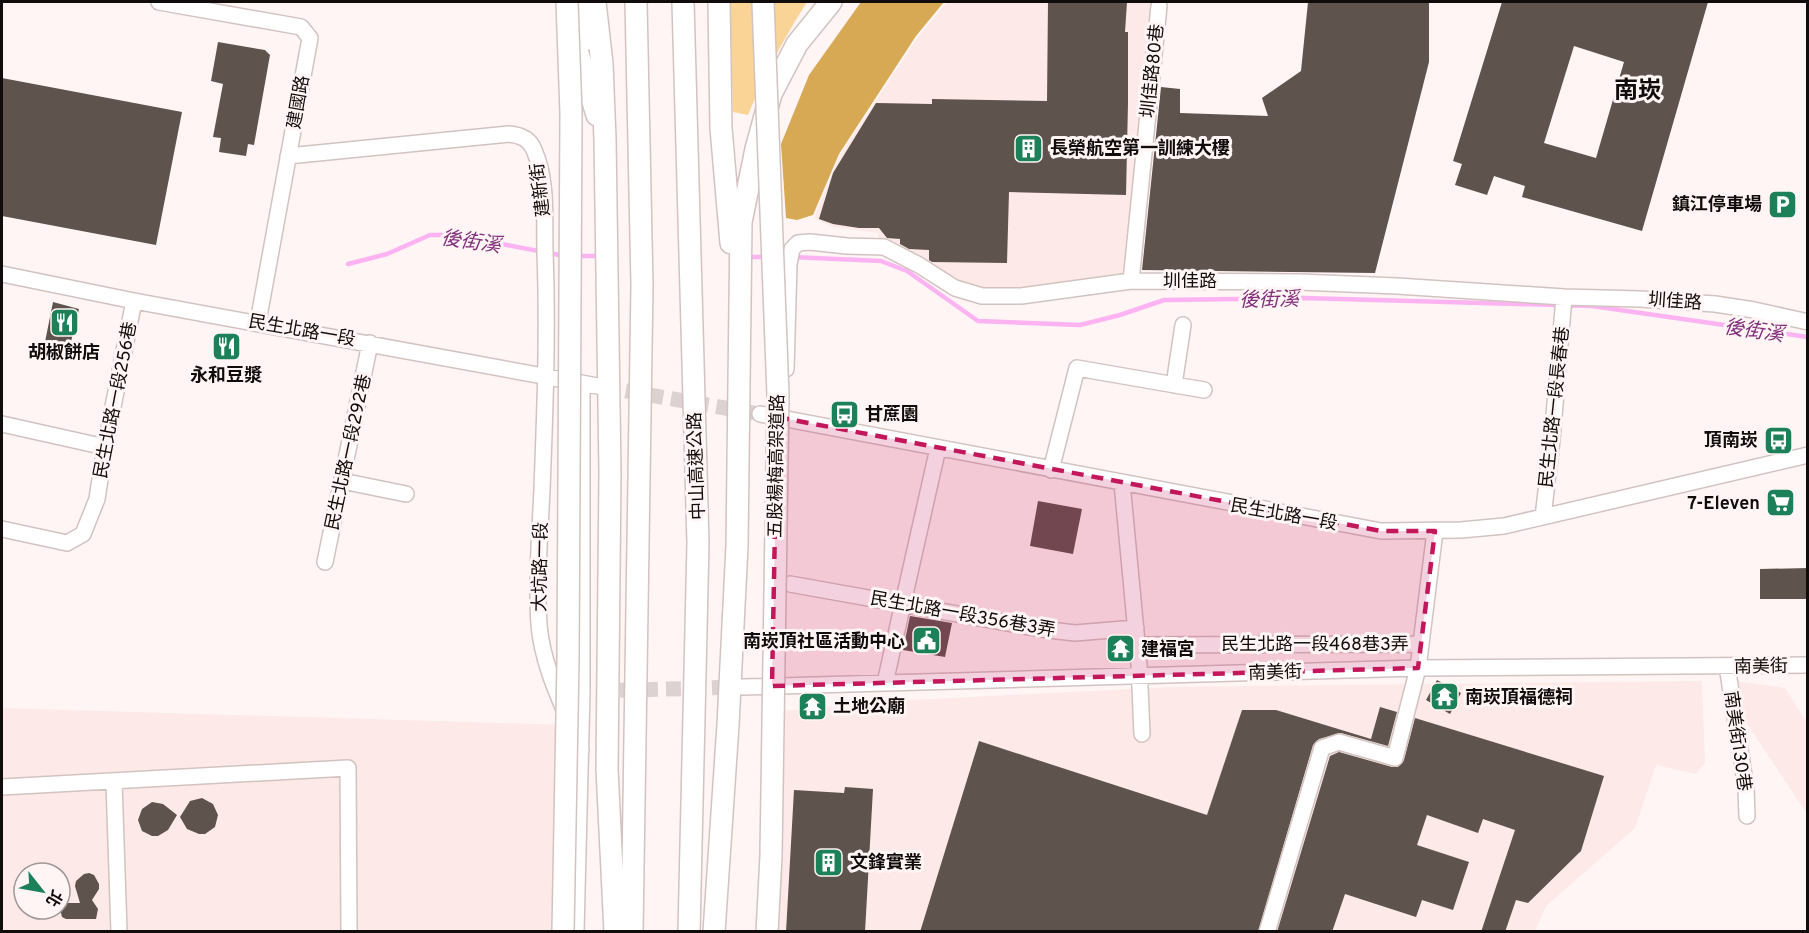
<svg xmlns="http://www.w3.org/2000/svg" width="1809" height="933" viewBox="0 0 1809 933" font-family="Overpass,'Noto Sans TC',sans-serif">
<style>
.built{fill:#fde9e7;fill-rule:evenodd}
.green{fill:#f9d496}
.forest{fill:#d8a954}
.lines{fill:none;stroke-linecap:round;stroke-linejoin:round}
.stream{stroke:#fbb3f2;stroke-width:4.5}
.building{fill:#5e534d;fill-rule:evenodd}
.minor-tunnel{stroke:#dbd2d1;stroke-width:15;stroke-dasharray:15 8;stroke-linecap:butt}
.minor-casing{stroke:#d2c3c1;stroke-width:18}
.highway-casing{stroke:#d2c3c1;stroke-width:24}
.minor{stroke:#fff;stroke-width:15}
.highway{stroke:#fff;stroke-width:21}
.highway-bridge-casing{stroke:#d2c3c1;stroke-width:24;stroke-linecap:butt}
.highway-bridge{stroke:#fff;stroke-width:21}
.marked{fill:#c2185b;fill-opacity:0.2;stroke:#c2185b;stroke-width:4.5;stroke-dasharray:12 8;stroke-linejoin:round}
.labels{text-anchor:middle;stroke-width:6;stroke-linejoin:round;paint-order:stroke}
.street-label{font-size:18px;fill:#110c0c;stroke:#fff5f4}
.poi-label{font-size:18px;font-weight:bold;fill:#110c0c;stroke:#fff5f4;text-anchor:start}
.water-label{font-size:20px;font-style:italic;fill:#812f7b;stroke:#fff5f4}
.district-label{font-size:24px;font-weight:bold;fill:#110c0c;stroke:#fff5f4}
</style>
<rect width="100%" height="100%" fill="#fff5f4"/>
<path class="built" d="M947 2H1154L1127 281 983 295 898 252 878 238V233L833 227 814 218 840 155 918 37Z
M1702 681 1705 763 1696 774 1656 765 1635 828 1546 906 1535 931 774 932 781 711 891 701 1170 687Z
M1736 681 1785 688 1807 723V814L1732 701Z
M2 708 566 725 556 931 2 932ZM24 873H60V909H24Z"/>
<path class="green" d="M730 2H807C784 38 764 75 748 115L733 112Z"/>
<path class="forest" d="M861 2H944L916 36 839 154 813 215 797 220 786 218 781 144 809 75Z"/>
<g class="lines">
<path class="stream" d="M577 256H599
M750 257H766
M792 257 881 261 907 271 978 321 1080 325 1120 315 1164 300 1304 298 1592 306 1808 337
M348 264 387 254 430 235H454L565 256"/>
</g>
<path class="building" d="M1048 2H1127L1125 32H1128V103L1126 195 1009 192 1007 263 932 262 929 260V250L909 249 900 244V239L887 238 879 228H859L833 224 819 219 833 173 876 103 932 104V99L1047 101Z
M1308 2H1429V62L1375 273 1142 270 1161 87 1180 89V113L1268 116 1262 98 1301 71Z
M1502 2H1708L1642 231 1522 197 1525 186 1494 176 1487 195 1455 185 1462 164 1453 161ZM1574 46 1624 62 1596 158 1544 143Z
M218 42 265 50 270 55 254 145 248 144 246 156 219 152 221 138 213 137 223 84 211 81Z
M2 78 182 112 156 245 2 216Z
M53 302 79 309 67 358 43 352Z
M1038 501 1082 509 1073 554 1030 546Z
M1808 568V599H1760V569Z
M910 616 952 623 945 657 903 650Z
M1112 641 1127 644 1128 656 1111 654Z
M1437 680 1461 693 1450 714 1426 700Z
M805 695 820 696 818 717 803 715Z
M1380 707 1397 712 1388 746 1341 733 1319 739 1313 745 1258 932H920L979 741 1207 815 1242 710H1276L1371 739Z
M1415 718 1604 776 1581 851 1528 903 1516 900 1505 932H1481L1515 830 1483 819 1478 833 1427 815 1417 845 1469 862 1453 910 1422 900 1416 917 1345 894 1332 932H1277L1330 756 1339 752 1392 767H1398L1404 760Z
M845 787 873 789 865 932H786L794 790 844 793Z
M202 798 213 804 218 815 215 827 205 834H199L187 829 180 817 190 801Z
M152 802 163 804 177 815 168 830 158 836H152L142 831 138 820 142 809Z
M89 873 94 875 99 884V889L92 900 98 909 96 919H66L62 917 60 909 66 903H80L75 886 76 881 84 874Z"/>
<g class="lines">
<path class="minor-tunnel" d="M603 387 760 414
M597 691 739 687"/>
<defs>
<path id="minor" d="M159 2 301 27 310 38 258 322
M288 156 509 134C521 135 530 139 534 150 548 181 544 220 545 253 548 332 545 411 542 489 540 534 536 580 539 625 543 670 565 709 581 750
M2 274 134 301 603 387
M1131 281 1159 6
M786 369 789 264 792 249 798 243 810 242 847 246 884 247 919 265 955 288 982 296H1021L1131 281 1299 282 1397 286 1564 297 1640 299 1715 304 1754 310 1808 322
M1174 385 1183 325
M760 414 1381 531 1461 530 1504 526 1808 455
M2 424 105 447
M1051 470 1077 368 1204 390
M342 481 406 494
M1122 483 1139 664 1142 734
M1543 517 1552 440 1564 297
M2 529 67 543 83 534 97 499 105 447 134 301
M325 562 370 343
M790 584 1041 629 1075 633 1136 628
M1137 645 1421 644
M1727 666 1746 788 1747 816
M885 683 938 448
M742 687 1418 668 1808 665
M114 782 119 932
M2 787 348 768 349 932
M576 932 582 691V383
M1267 932 1322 748 1339 742 1395 758 1418 668 1435 531"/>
<path id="highway" d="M578 2 587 39
M595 2 602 64 605 139 610 473 607 769 615 932
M683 2 698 543 689 932
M719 2 721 128 731 243
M572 34 597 115
M632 932 642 285 636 2
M714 932 728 725 737 546 741 222 756 149 771 94 797 44 831 2"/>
</defs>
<use href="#minor" class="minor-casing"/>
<use href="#highway" class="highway-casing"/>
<use href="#minor" class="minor"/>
<use href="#highway" class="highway"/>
<defs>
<path id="highway-bridge" d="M763 2 778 395 771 856 767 932
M563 932 568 661 571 113 567 2"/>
</defs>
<use href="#highway-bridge" class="highway-bridge-casing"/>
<use href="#highway-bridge" class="highway-bridge"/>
</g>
<path class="marked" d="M777 417 1381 531H1435L1418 668 772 686Z"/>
<defs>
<symbol id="building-square" viewBox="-11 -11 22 22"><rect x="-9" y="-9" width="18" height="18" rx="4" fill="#1c8059" stroke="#fff5f4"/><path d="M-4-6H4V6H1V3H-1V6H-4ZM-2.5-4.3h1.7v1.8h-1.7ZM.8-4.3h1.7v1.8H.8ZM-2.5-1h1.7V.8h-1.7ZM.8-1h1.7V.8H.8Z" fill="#fff"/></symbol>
<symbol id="parking-square" viewBox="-11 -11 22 22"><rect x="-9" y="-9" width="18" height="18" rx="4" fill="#1c8059" stroke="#fff5f4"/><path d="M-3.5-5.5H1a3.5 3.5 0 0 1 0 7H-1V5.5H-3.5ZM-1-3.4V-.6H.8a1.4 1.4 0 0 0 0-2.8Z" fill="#fff"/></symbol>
<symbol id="restaurant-square" viewBox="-11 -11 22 22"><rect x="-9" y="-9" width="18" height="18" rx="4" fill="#1c8059" stroke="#fff5f4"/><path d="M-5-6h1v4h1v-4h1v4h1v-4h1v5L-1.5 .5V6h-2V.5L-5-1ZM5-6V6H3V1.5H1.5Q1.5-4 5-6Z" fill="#fff"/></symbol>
<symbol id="bus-square" viewBox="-11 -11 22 22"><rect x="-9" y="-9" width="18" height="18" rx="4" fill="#1c8059" stroke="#fff5f4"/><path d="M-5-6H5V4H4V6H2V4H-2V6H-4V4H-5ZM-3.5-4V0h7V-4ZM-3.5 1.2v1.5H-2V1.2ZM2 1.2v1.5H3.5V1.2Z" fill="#fff"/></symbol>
<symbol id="supermarket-square" viewBox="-11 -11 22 22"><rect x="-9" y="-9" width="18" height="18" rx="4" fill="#1c8059" stroke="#fff5f4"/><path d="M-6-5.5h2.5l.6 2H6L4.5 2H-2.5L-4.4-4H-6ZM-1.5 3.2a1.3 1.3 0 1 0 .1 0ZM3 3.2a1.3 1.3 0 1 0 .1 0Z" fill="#fff"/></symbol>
<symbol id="civic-square" viewBox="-11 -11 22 22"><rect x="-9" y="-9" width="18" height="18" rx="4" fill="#1c8059" stroke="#fff5f4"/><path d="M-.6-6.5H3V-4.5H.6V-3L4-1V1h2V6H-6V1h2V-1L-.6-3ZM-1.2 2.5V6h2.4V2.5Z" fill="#fff"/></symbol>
<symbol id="temple-square" viewBox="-11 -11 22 22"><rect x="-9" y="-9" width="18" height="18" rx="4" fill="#1c8059" stroke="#fff5f4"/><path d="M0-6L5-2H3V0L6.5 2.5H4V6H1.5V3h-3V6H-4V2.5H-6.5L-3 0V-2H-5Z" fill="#fff"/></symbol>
</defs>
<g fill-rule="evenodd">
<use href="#building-square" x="1012" y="132" width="33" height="33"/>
<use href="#parking-square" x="1766" y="188" width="33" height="33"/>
<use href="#restaurant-square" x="48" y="306" width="33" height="33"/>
<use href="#restaurant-square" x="210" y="330" width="33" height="33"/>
<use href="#bus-square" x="828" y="398" width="33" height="33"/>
<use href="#bus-square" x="1762" y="424" width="33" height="33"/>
<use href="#supermarket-square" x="1764" y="486" width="33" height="33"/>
<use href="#civic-square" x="910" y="624" width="33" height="33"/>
<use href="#temple-square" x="1104" y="632" width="33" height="33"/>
<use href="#temple-square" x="1428" y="680" width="33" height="33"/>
<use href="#temple-square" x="796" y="690" width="33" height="33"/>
<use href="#building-square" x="812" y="846" width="33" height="33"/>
</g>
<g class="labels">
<g class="street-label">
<text transform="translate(1152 71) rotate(-84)" y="6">圳佳路80巷</text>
<text transform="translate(298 102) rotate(-80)" y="6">建國路</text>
<text transform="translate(540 190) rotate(-97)" y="6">建新街</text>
<text x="1190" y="287">圳佳路</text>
<text transform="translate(1675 301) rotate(4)" y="6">圳佳路</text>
<text transform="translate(302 330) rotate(10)" y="6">民生北路一段</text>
<text transform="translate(115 400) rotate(-79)" y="6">民生北路一段256巷</text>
<text transform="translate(1554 407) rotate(-84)" y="6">民生北路一段長春巷</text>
<text transform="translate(348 452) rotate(-78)" y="6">民生北路一段292巷</text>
<text transform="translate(696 466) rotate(-92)" y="6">中山高速公路</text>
<text transform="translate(776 466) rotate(-89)" y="6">五股楊梅高架道路</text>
<text transform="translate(1284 514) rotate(10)" y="6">民生北路一段</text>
<text transform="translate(540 567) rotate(-89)" y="6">大坑路一段</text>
<text transform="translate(963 614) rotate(10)" y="6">民生北路一段356巷3弄</text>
<text x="1315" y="650">民生北路一段468巷3弄</text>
<text transform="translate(1761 666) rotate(-1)" y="6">南美街</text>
<text transform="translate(1275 672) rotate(-2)" y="6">南美街</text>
<text transform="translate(1738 741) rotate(82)" y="6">南美街130巷</text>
</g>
<g class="poi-label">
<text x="1050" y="154">長榮航空第一訓練大樓</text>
<text x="1762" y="210" text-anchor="end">鎮江停車場</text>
<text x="64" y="358" text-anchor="middle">胡椒餅店</text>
<text x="226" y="381" text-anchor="middle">永和豆漿</text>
<text x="865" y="420">甘蔗園</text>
<text x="1758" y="446" text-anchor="end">頂南崁</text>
<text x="1760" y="509" text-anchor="end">7-Eleven</text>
<text x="905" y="647" text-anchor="end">南崁頂社區活動中心</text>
<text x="1141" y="655">建福宮</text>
<text x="1465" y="703">南崁頂福德祠</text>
<text x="833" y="712">土地公廟</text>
<text x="850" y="868">文鋒實業</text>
</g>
<g class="water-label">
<text transform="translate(471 241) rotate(8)" y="7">後街溪</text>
<text transform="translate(1269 299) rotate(-1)" y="7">後街溪</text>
<text transform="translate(1754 330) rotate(8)" y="7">後街溪</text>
</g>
<g class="district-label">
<text x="1638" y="98">南崁</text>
</g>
</g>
<rect width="1809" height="933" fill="none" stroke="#110c0c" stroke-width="6"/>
<g transform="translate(42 891) rotate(121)"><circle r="28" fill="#fff5f4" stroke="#a09897" stroke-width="1.5"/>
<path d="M0-4.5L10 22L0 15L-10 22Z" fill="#1c8059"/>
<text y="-9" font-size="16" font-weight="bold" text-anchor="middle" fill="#110c0c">北</text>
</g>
</svg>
